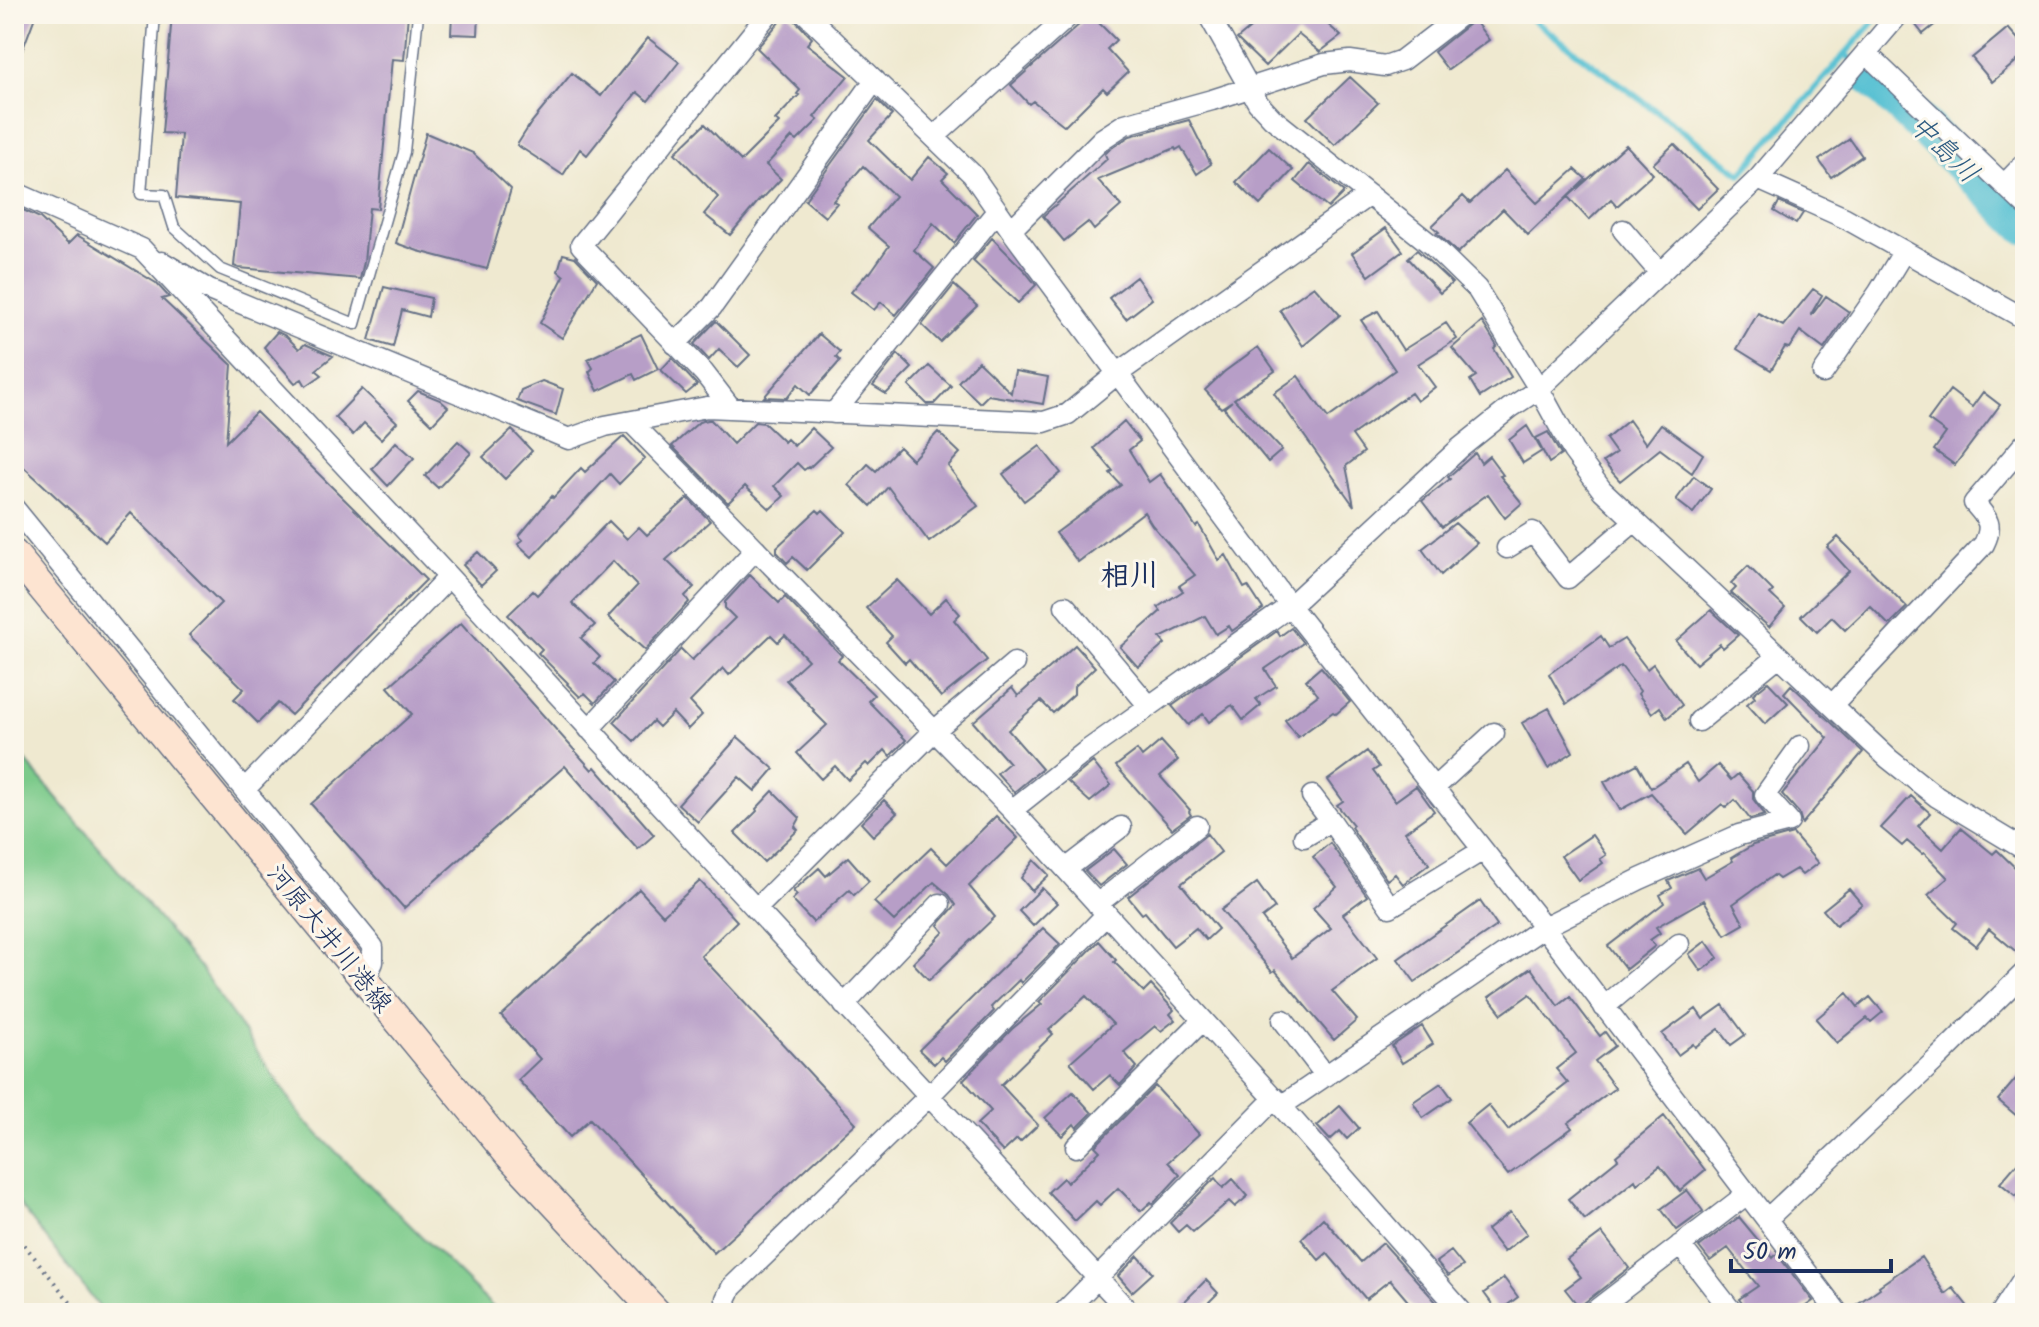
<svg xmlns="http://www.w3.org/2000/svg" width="2039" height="1327" viewBox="0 0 2039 1327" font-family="Kalam,'Klee One',sans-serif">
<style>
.green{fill:#7bca8a;stroke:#4b7c74;stroke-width:2}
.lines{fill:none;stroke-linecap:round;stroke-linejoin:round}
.stream{stroke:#58c1d3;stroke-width:6}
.river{stroke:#58c1d3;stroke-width:38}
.building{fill:#b79ec7}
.lane-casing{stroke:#657086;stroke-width:13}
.street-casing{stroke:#657086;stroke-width:23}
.secondary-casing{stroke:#657086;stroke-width:31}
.path{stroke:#657086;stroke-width:4;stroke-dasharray:2 6;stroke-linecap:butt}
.lane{stroke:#fff;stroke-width:10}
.street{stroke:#fff;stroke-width:20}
.secondary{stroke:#fde4d1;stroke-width:28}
.labels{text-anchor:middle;stroke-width:6;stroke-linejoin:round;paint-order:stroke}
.street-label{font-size:26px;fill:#1b2f5e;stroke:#fbf7ec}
.water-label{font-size:28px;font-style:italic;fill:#2d5b81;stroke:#fbf7ec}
.quarter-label{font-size:30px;font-weight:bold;fill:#1b2f5e;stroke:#fbf7ec}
</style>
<rect width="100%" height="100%" fill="#fbf7ec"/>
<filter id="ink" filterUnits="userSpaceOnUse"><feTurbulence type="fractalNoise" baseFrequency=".0125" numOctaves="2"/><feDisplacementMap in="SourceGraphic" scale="16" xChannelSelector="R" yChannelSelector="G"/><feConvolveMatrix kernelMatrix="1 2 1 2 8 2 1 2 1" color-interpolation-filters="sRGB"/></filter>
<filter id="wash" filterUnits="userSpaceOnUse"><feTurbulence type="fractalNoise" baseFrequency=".006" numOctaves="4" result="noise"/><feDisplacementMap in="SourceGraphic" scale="32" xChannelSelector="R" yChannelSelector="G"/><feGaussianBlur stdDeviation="1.8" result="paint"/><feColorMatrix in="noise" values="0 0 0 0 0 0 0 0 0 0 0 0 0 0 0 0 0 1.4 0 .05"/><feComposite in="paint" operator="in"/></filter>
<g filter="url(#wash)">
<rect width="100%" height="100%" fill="#efe9d0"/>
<path class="green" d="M14 747 201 969 303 1119 499 1313H104L14 1197Z"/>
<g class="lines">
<path class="stream" d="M1525 14 1741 174 1845 54 1866 71
M1845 54 1881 14"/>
<path class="river" d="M1866 71 2025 225"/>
</g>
<g id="blocks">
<path class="building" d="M14 14H36L16 67 14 66Z
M172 14H408L404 60 392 59 378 209 369 208 364 262 360 279 239 268 234 266 240 204 176 198 181 134 162 133Z
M452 14H479L478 35 451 34Z
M786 14H789L812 38 807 44 848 76 814 117 818 120 797 141 792 137 766 165 781 179 762 199 761 198 730 235 704 214 718 197 675 153 705 124 741 161 779 123 775 120 799 95 797 94 800 90 757 48Z
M1084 14H1090L1116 40 1107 49 1128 72 1107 92 1103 88 1065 126 1033 101 1029 104 1011 85 1080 24Z
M1267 14H1316L1341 36 1320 52 1298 34 1265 66 1237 39Z
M1912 14H1948L1923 34 1911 19Z
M1474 20 1489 40 1448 70 1434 52Z
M2008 28 2025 47V54L1992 82 1972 58Z
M648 38 679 62 648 101 637 92 587 155 580 149 563 175 517 145 531 123 572 73 601 96Z
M1350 77 1378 103 1335 145 1307 118Z
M877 100 892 115 869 140 910 180 929 157 948 173 942 179 977 214 954 243 933 223 914 250 934 268 896 315 881 302 874 310 851 292 868 272 870 273 889 246 868 228 895 196 863 166 833 201 837 203 825 217 805 200Z
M1189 120 1211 164 1197 174 1181 147 1176 150 1175 148 1098 180 1121 206 1094 230 1088 222 1064 241 1043 216 1107 159 1105 154 1110 149 1130 136Z
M426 133 473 153 511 189 487 269 418 251 396 243Z
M1850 139 1862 156 1831 177 1819 160Z
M1674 144 1718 189 1697 209 1653 164Z
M1626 145 1653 174 1617 206 1611 199 1589 220 1568 197Z
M1269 148 1293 170 1260 205 1236 182Z
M1309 164 1344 192 1328 208 1295 181Z
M1575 169 1586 179 1528 235 1503 209 1458 253 1437 233 1439 232 1432 226 1463 196 1470 203 1505 170 1537 203Z
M1779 202 1803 213 1796 224 1774 211Z
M21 209 40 218 68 244 77 235 156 283 169 297 162 299 232 365 226 442 256 412 426 580 291 715 278 703 258 723 234 699 244 689 189 635 221 603 131 513 105 542 14 458V217Z
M1386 228 1403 251 1369 276 1352 253Z
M992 238 1024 270 1036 285 1018 303 973 261Z
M1417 250 1452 283 1440 293 1408 258Z
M563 254 575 257 597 280 562 338 540 323 564 276 558 271Z
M1136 277 1152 299 1126 319 1109 298Z
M954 285 977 306 940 342 922 325Z
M1314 286 1340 315 1303 346 1280 310Z
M384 287 431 298 428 317 402 310 393 347 369 340Z
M1813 289 1822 295 1811 314 1812 315 1826 296 1849 312 1824 349 1800 331 1789 348 1785 347 1771 370 1737 349 1758 313 1783 326Z
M1378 311 1403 350 1446 323 1457 339 1418 364 1435 387 1417 401 1411 393 1352 435 1364 452 1346 466 1354 506 1274 393 1298 376 1328 418 1395 370 1361 320Z
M716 321 750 355 738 367 719 349 709 360 694 344Z
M1482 322 1497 346 1494 349 1511 377 1480 397 1470 380 1476 376 1452 348Z
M277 332 286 336 299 349 305 344 333 356 316 370 322 375 306 386 302 379 295 383 264 347Z
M641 334 658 369 636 380 633 374 598 391 589 372 593 368 588 359Z
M819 334 840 352 836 357 840 361 810 395 798 384 787 398 764 397Z
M1258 347 1275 371 1234 399 1282 450 1268 462 1224 408 1232 401 1221 408 1205 390 1224 372Z
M898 354 912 368 886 394 873 386Z
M672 358 697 385 686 394 661 370Z
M978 361 1011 393 1015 371 1048 377 1043 404 988 395 980 403 958 382Z
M929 366 951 386 934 404H927L909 386Z
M542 381 563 389 556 415 517 401 521 390Z
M362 389 397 422 381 439 364 423 353 435 335 417Z
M1950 390 1972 407 1983 392 2000 405 1955 465 1934 450 1946 433 1928 420Z
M418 391 440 400 448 407 432 424 408 401Z
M708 420H711L733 444 755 422 764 423 784 442 787 439 794 446 811 428 831 447 809 468 808 467 804 470 797 463 774 486 784 496 770 509 745 486 728 503 672 446 699 422Z
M1629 420 1646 444 1661 424 1703 454 1692 473 1660 449 1620 481 1603 462 1616 453 1606 439Z
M1124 421 1140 441 1129 450 1149 482 1160 474 1196 527 1199 525 1219 560 1226 555 1244 588 1248 586 1263 609 1232 631 1229 626 1216 634 1205 616 1160 638 1165 644 1138 667 1120 647 1161 611 1158 607 1183 591 1179 586 1195 575 1152 525 1144 512 1078 562 1056 533 1121 485 1110 473 1113 471 1094 448Z
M1527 426 1542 451 1523 463 1509 440Z
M512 430 532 451 505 479 483 457Z
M938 432 960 453 948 466 978 506 929 542 888 487 871 506 849 485 868 464 876 471 899 447 912 460Z
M1548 432 1561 455 1549 463 1536 438Z
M624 436 645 458 619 484 610 474 532 557 518 544 523 540 519 536 552 496 553 498 581 468 585 472Z
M458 441 471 453 438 488 425 476Z
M396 442 414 458 388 486 372 469Z
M1040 446 1061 473 1024 501 1003 474Z
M1475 453 1481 463 1489 456 1503 475 1500 476 1522 503 1505 518 1488 494 1442 527 1422 501 1450 479 1448 477Z
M1694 476 1711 489 1693 513 1676 500Z
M688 498 710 521 666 560 694 587 685 596 689 602 645 650 608 617 637 586 613 561 572 603 595 625 581 638 600 657 594 663 614 682 595 703 585 693 580 697 567 684 568 683 538 653 542 649 508 615 533 591 537 595 609 521 627 539 639 527 647 535Z
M817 510 820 513 823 510 845 532 807 570 793 557 787 563 777 552V547Z
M1455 523 1477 543 1441 575 1422 549Z
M1838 537 1907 607 1889 625 1870 606 1845 630 1832 617 1817 632 1801 616 1849 571 1827 547Z
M478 552 496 571 481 585 463 565Z
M1748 566 1773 591 1770 594 1785 608 1769 627 1731 593 1736 588 1731 583Z
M750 575 779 603 785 597 842 656 838 660 874 695 868 701 906 740 890 756 885 750 869 766 866 763 848 780 835 766 821 779 797 753 827 725 813 711 814 710 786 680 808 660 785 635 778 642 771 635 729 675 723 668 690 702 702 715 688 729 673 713 659 727 653 721 634 741 614 722 681 649 692 660 735 618 725 608V602Z
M897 580 929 614 946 598 960 614 954 620 987 660 941 697 909 659 905 663 886 642 892 636 866 608Z
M1711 610 1738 635 1723 648 1720 644 1696 664 1676 641Z
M461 623 592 770 595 767 654 835 638 849 565 766 404 908 311 804 412 714 388 687Z
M1291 628 1303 643 1265 669 1276 686 1256 699 1261 705 1243 720 1232 705 1209 722 1203 714 1188 725 1172 706 1277 631 1280 636Z
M1601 636 1609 648 1624 639 1647 669 1653 664 1682 705 1667 718 1660 707 1652 713 1638 694 1640 691 1621 666 1566 704 1549 674Z
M1075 645 1095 667 1074 687V694L1053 713 1041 701 1008 730 1042 769 1014 792 997 773 1009 763 973 722 1012 688 1018 696Z
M1321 667 1350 702 1336 714 1333 712 1298 737 1285 720 1318 695 1306 680Z
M1768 682 1788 703 1765 724 1747 704 1755 697 1753 694Z
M1791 685 1863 752 1802 824 1799 813 1782 794 1828 738 1784 693Z
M1549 708 1573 752 1548 768 1522 723Z
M738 737 774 769 755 791 739 777 698 822 678 804Z
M1161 741 1178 760 1160 776 1190 810 1189 812 1191 815 1172 829 1116 766 1137 750 1142 757Z
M1367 751 1379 767 1373 771 1395 801 1416 786 1434 811 1405 832 1429 864 1403 884 1395 874 1387 880 1351 827 1353 825 1337 805 1343 801 1328 780Z
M1093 762 1111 785 1090 802 1068 782Z
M1637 764 1651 788 1686 764 1698 782 1718 765 1731 780 1738 774 1753 791V799L1765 815 1750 819 1735 800 1726 808 1722 804 1687 834 1651 793 1620 810 1604 782Z
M773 791 800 818 795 827 798 830 764 862 735 833 757 811 756 809Z
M1911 796 1930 813 1918 826 1943 849 1961 828 1993 854 1997 850 2025 877V959L1989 929 1976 946 1953 928 1957 923 1928 895 1948 878 1924 853 1922 854 1907 841 1902 846 1881 828Z
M884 800 897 813 873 836 861 823Z
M996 816 1018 838 969 886 995 917 929 980 913 963 944 932 938 925 956 905 949 895 934 882 894 921 874 902 931 848 947 864Z
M1207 834 1221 852 1181 884 1218 929 1206 940 1196 928 1173 946 1145 912 1142 914 1128 897Z
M1793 834 1818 863 1802 875 1796 869 1779 879 1774 875 1733 904 1744 924 1725 935 1704 900 1656 927 1660 933 1650 940 1655 946 1626 969 1608 946 1664 903 1660 895 1672 888 1668 881 1698 868 1704 878 1733 861 1731 858 1753 845Z
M1592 835 1606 855 1600 859 1603 863 1578 880 1561 856Z
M1330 843 1367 896 1343 914 1377 958 1332 991 1357 1020 1334 1040 1275 970 1272 972 1221 910 1257 883 1275 908 1262 918 1292 958 1331 928 1313 908 1337 887 1313 857Z
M1114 849 1127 864 1099 886 1085 871Z
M848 857 869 881 854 895 849 890 813 922 792 900 797 895 793 891 819 868 826 876Z
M1034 860 1049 875 1032 891 1021 878Z
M700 881 737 921 701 956 856 1123 714 1253 590 1119 570 1137 518 1080 540 1059 501 1016 639 889 663 915Z
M1042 888 1057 903 1033 926 1019 911Z
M1849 889 1862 904 1836 925 1823 910Z
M1480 901 1497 926 1415 982 1398 959Z
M1043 928 1060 944 1021 983 1019 980 991 1007 994 1011 945 1061 941 1057 934 1064 919 1050Z
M1099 941 1116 960 1114 962 1144 992 1151 985 1174 1010 1170 1014 1175 1020 1161 1031 1155 1026 1124 1052 1137 1067 1120 1085 1110 1075 1094 1089 1070 1062 1113 1024 1086 996 1049 1030 1053 1034 1001 1085 1038 1125 1020 1142 1017 1139 1003 1152 977 1124 991 1111 963 1080 1012 1029 1042 1004 1039 1002Z
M1706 941 1718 958 1701 971 1689 954Z
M1531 968 1558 1006 1570 997 1600 1036 1605 1032 1615 1046 1595 1061 1615 1088 1568 1123 1572 1128 1508 1175 1466 1123 1488 1105 1508 1130 1568 1083 1556 1069 1576 1053 1530 994 1502 1014 1489 997Z
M1847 993 1858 1007 1870 997 1883 1012 1871 1022 1867 1018 1837 1043 1816 1019Z
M1723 1005 1745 1035 1731 1045 1719 1029 1695 1047 1693 1044 1678 1055 1662 1034 1696 1009 1703 1019Z
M1422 1026 1433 1044 1402 1063 1392 1046Z
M2025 1068V1123L1998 1100Z
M1441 1083 1452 1098 1423 1118 1413 1102Z
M1155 1086 1199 1134 1168 1162 1180 1175 1153 1204 1151 1202 1141 1211 1118 1188 1100 1205 1096 1201 1075 1221 1048 1192 1063 1178 1067 1183 1100 1151 1095 1146Z
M1073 1092 1092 1113 1077 1128 1074 1124 1062 1136 1045 1118Z
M1340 1106 1359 1128 1347 1139 1340 1131 1330 1140 1317 1126Z
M1664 1116 1705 1170 1680 1191 1660 1166 1637 1184 1635 1180 1585 1220 1568 1199 1618 1159 1616 1156Z
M2025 1154V1186L2016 1196 2000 1183Z
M1215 1178 1223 1188 1233 1179 1248 1196 1235 1207 1229 1201 1193 1232 1186 1225 1178 1232 1170 1223Z
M1687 1190 1703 1211 1677 1230 1661 1209Z
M1510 1212 1527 1234 1504 1252 1487 1230Z
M1739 1217 1773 1258 1777 1254 1813 1301 1796 1313H1746L1744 1306 1739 1299 1758 1286 1728 1248 1710 1261 1699 1247Z
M1323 1218 1361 1262 1383 1243 1446 1313H1418L1390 1280 1366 1299 1327 1253 1319 1260 1301 1239Z
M1602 1233 1629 1268 1584 1303 1580 1308 1565 1289 1581 1277 1567 1259Z
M1451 1251 1463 1266 1448 1276 1436 1262Z
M1138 1256 1153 1273 1132 1292 1118 1276Z
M1921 1257 1945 1294 1953 1288 1973 1313H1851L1850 1309 1880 1288 1879 1286Z
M1504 1278 1518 1297 1498 1312 1484 1293Z
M1206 1280 1218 1293 1198 1313H1191L1182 1304Z"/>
</g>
</g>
<g filter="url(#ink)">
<use href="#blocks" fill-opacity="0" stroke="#657086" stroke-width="2"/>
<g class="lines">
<defs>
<path id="lane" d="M155 14 141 194 164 195 174 227 220 269 355 324 404 152 418 14"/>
<path id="street" d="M806 14 972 174 1011 230 1290 606 1544 927 1838 1313
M1208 14 1258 103 1272 118 1434 247 1477 289 1539 389 1573 451 1602 490 1889 759 1937 797 2025 850
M1866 53 2025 205
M934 137 1071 14
M1758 179 1845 218 2025 319
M2004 185 2025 163
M14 192 142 249 449 577 1130 1313
M1011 230 1102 139 1125 124 1212 100 1324 64 1350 61 1385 66 1402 60 1462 14
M1623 230 1660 273
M162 262 209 290 569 439 605 426 707 407 1044 422 1068 414 1117 374 1369 195
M675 344 712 307 875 80
M1823 373 1879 292 1904 251
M731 408 704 373 581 245 768 14
M834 413 997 211
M631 422 1012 810 1281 1106 1463 1313
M14 508 373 947V962L365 980
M1507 548 1533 532 1568 578 1635 521
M1065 606 1149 706
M1832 705 1984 544C1994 524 1987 518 1974 503L2025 443
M1699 721 1779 656
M589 729 756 549
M1434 788 1494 733
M245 789 449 577
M1312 796 1331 821
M1012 810 1085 752 1290 606 1460 448 1510 408 1539 389 1758 179 1899 14
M1304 837 1331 821 1390 907 1483 850
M1066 869 1121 827
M1097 904 1197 826
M756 909 934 731 1014 663
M844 1005 940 904
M1604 1007 1679 944
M1283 1020 1326 1076
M1281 1106 1544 927 1640 879 1739 835 1789 822 1765 795 1800 746
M1076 1147 1203 1020
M1767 1219 1940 1056 2025 972
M1680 1245 1733 1313
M728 1313 726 1299 732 1287 929 1096 1107 914
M1063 1313 1275 1098
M1592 1313 1747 1194
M2001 1313 2025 1276"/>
<path id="secondary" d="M14 554 509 1155 657 1313"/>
</defs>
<use href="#lane" class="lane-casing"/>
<use href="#street" class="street-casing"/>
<use href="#secondary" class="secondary-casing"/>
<path class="path" d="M14 1232 79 1313"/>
<use href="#lane" class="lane"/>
<use href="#street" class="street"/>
<use href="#secondary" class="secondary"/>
</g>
</g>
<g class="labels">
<g class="street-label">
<text transform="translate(330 938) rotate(51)" y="9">河原大井川港線</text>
</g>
<g class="water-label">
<text transform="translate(1945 148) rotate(44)" y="10">中島川</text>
</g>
<g class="quarter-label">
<text x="1130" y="585">相川</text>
</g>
</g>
<rect width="2039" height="1327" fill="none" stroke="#fbf7ec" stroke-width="48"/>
<path d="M1731 1259v12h160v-12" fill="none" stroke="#1b2f5e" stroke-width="4"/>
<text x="1743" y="1259" font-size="24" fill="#1b2f5e" stroke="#fbf7ec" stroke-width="6" paint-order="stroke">50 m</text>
</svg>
